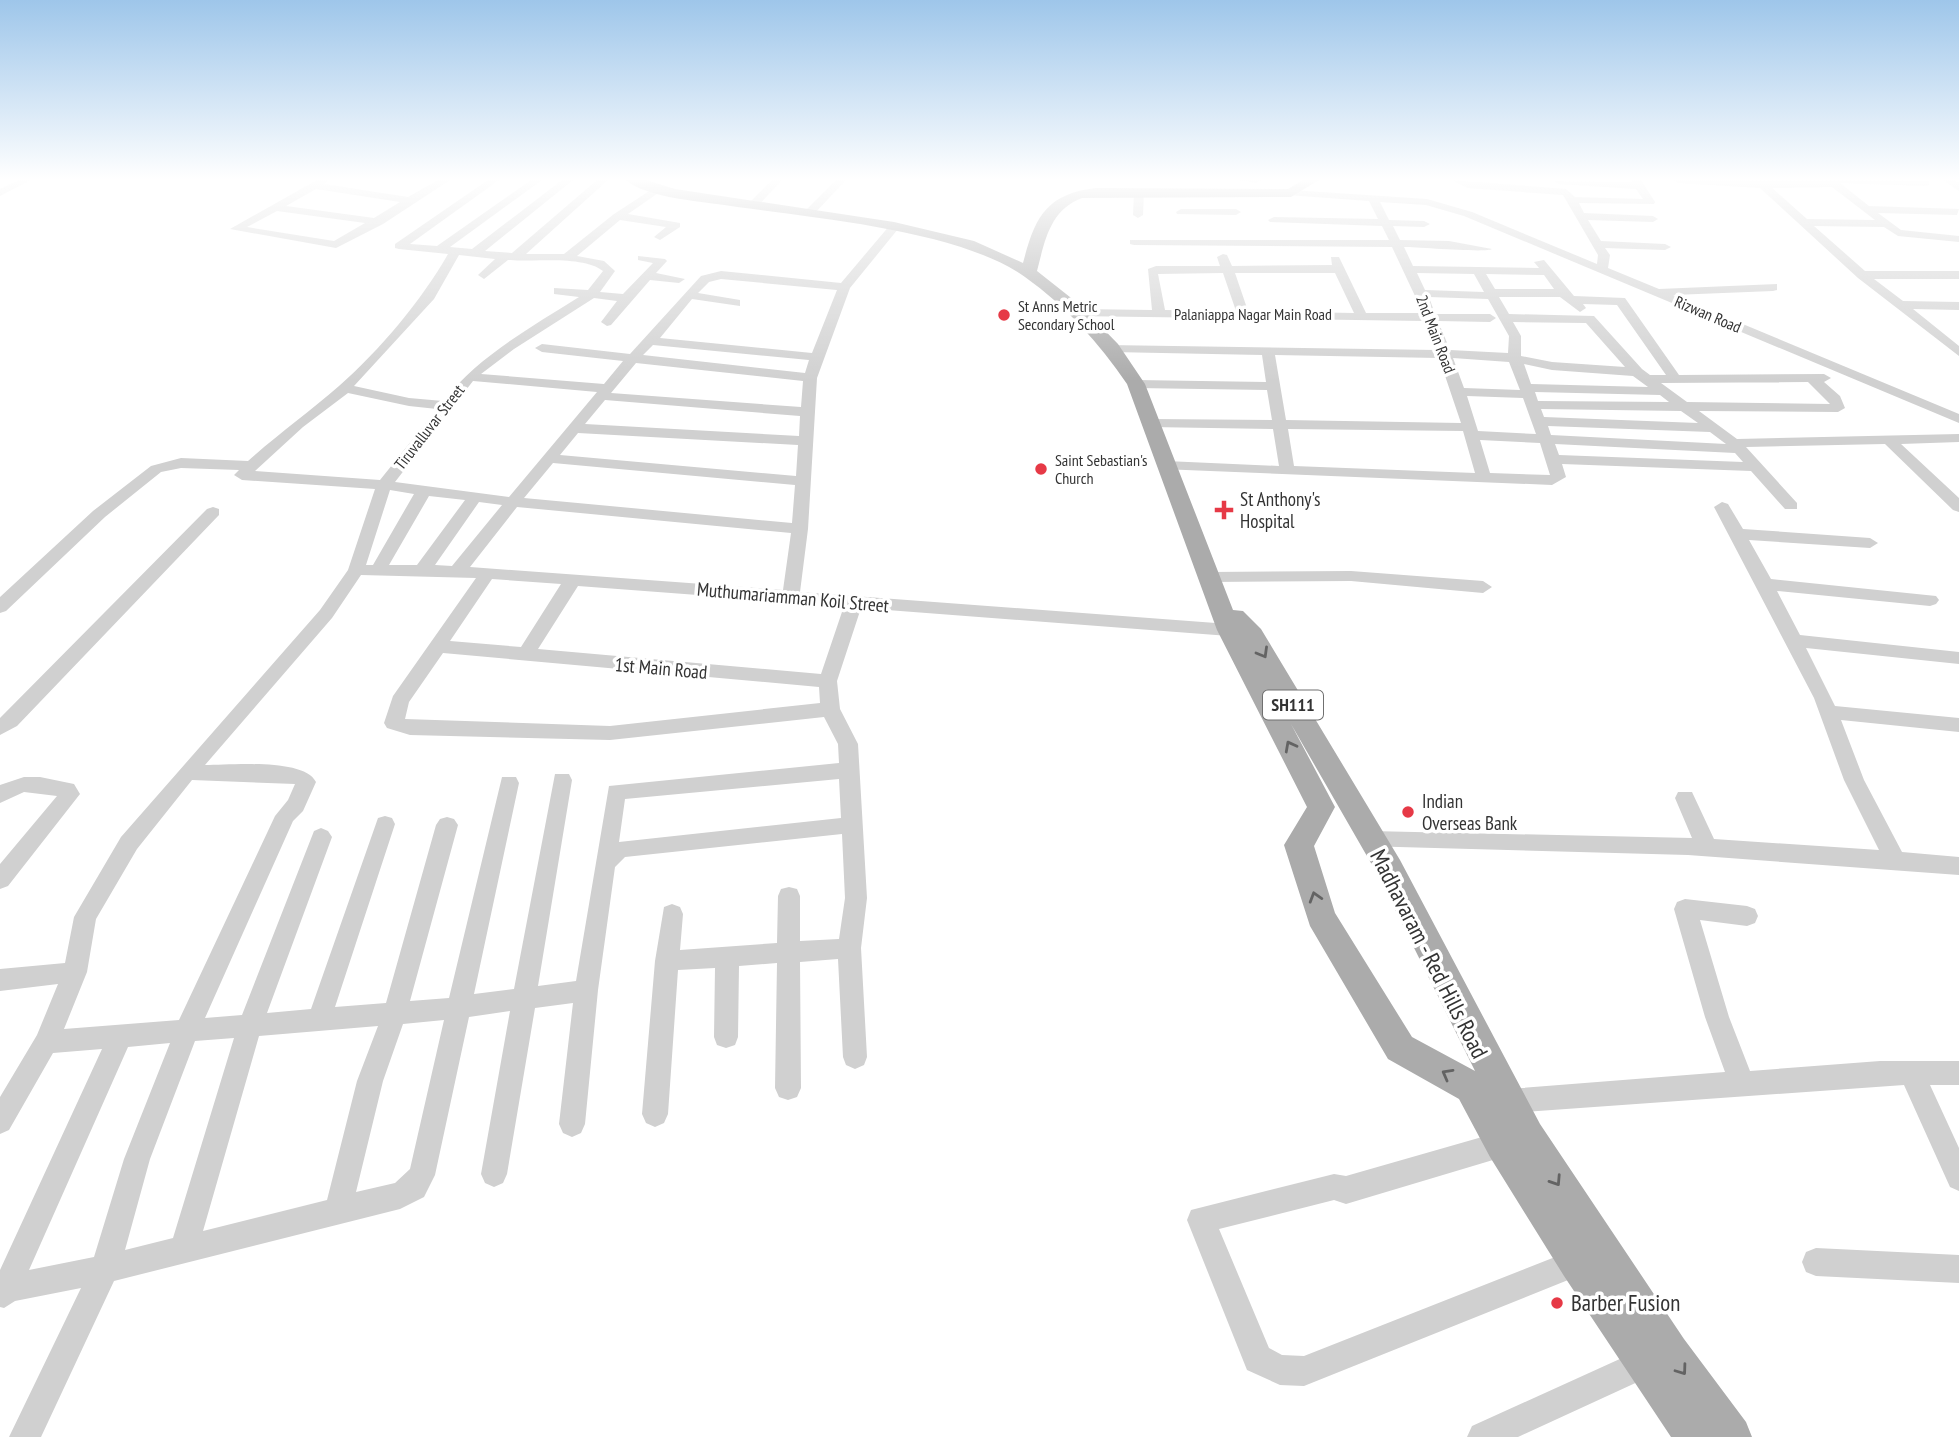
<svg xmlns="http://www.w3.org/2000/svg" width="1959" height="1437" viewBox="0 0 1959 1437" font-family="'PT Sans Narrow',sans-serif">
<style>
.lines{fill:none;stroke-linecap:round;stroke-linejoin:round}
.minor{fill:#d0d0d0;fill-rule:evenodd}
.major{fill:#ababab;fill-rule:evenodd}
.oneway{stroke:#636363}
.poi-dot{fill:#e63946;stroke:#fff;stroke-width:2.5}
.labels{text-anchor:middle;stroke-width:7;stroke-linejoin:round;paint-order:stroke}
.far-poi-label{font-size:16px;fill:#333;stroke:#fff;text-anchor:start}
.far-street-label{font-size:16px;fill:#333;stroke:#fff}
.shield{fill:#fff;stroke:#707070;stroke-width:2}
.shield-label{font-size:18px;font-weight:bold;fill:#333}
.poi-label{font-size:19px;fill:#333;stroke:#fff;text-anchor:start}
.street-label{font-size:19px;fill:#333;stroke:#fff}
.near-street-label{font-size:23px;fill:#333;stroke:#fff}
.near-poi-label{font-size:23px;fill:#333;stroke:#fff;text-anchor:start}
</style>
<rect width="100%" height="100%" fill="#fff"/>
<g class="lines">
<path class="minor" d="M19 180H31L0 196V189Z
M317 180H329L324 184 408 197 438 180H450L383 224 336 248 230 229ZM316 189 400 202 374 218 286 206ZM277 211 365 223 334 241 247 227Z
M488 180H499L410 244 437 246 531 180H542L450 247 472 249 562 180H573L485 251 512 253 597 180H608L526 254H564L614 214 657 186 661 187V191L628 214 680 223V227L660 240 654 237 666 227 620 220 577 256 604 261 615 271 600 292 623 294 653 263 638 260V256L665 259 667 261 656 273 685 279 679 283 650 280 611 325 607 326 601 322 617 301 594 298 514 349 481 374 604 384 623 361 542 352 535 348 542 344 630 354 701 276 721 271 841 283 890 225H898V229L850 288 817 378 808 529 800 592 1229 624 1238 630 1229 636 861 608 837 681 840 709 858 744 867 898 861 948 867 1057 864 1065 855 1069 846 1065 843 1057 838 959 800 962 801 1088 797 1097 788 1100 779 1097 775 1088 777 963 739 966 738 1037 735 1045 726 1048 717 1045 714 1037 715 968 678 970 668 1114 664 1123 655 1127 646 1123 642 1114 655 961 664 907 672 904 680 907 683 914 680 950 777 943 778 896 781 889 789 887 797 889 800 896V941L839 939 845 898 842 834 625 857 615 867 598 990 585 1124 581 1133 572 1137 563 1133 559 1124 573 1003 535 1008 507 1174 503 1183 494 1187 485 1183 481 1174 510 1011 469 1017 435 1175 424 1197 400 1209 114 1281 41 1437H9L81 1288 15 1301 4 1308 0 1307V1270L102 1049 53 1053 9 1130 0 1134V1097L37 1035 58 984 0 991V969L65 963 74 917 121 837 320 610 348 570 375 489 242 480 234 475 239 470 181 468 161 472 105 517 6 611 0 613V597L93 511 151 466 181 458 248 461C277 435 309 412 339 386 379 351 422 300 448 254L399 249 395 248V244ZM459 255 495 259 478 275 484 279 508 260C532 262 584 255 603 271L588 290 554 288V294L579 297C530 328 480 355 443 401L409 398 354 386 434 299ZM721 279 837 290 812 353 660 338 692 299 740 306V300L698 293 709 282ZM653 345 809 360 805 373 643 355ZM636 363 803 381 801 407 611 393ZM473 381 597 392 509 497 395 482ZM348 393 409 406 437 409 380 480 255 471 303 427ZM605 400 800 416 799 436 585 424ZM578 433 798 445 796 476 560 455ZM553 463 795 485 792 523 524 498ZM390 490 414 494 373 565H366ZM429 496 465 500 417 565H389ZM479 502 502 505 452 566 435 565ZM517 507 791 533 783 590 470 567ZM361 575 476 578 393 696 384 723 387 728 410 735 610 740 824 717 838 744 839 763 609 786 576 981 538 986 572 780 569 774H555L514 989 474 994 519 783 516 777H502L449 998 410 1001 458 825 454 819 447 817 440 819 436 825 386 1003 335 1007 395 824 392 818 385 816 378 818 311 1009 267 1013 332 837 328 831 321 828 314 831 242 1015 205 1018 293 821 303 811 316 782C304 758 231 765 205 765L332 618ZM492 579 561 584 521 647 450 641ZM578 586 844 606 821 674 538 649ZM443 653 819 687 820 703 610 726 405 719 409 702ZM839 779 841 818 619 842 625 799ZM192 780 295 784 288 800 275 816 179 1020 64 1029 87 972 96 919 137 849ZM444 1020 410 1169 395 1183 356 1192 383 1081 403 1024ZM378 1026 357 1081 327 1200 203 1231 259 1036ZM234 1038 173 1238 125 1250 150 1159 195 1041ZM170 1043 124 1159 94 1257 29 1270 128 1047Z
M772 180H782L756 208H748V204Z
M836 180H846L813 215H805V211Z
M1238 180H1261L1256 183Z
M1451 180 1566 189 1575 197 1643 199 1636 189 1559 184 1554 181 1632 182 1631 180H1641L1655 202 1654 204 1579 203 1584 213 1653 216 1658 219 1653 222 1588 220 1601 241 1665 244 1671 247 1665 250 1605 248 1610 255 1608 268 1659 289 1777 284V290L1773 291 1673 295 1959 414V423L1464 216 1426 205 1380 202 1389 220 1424 221 1430 224 1424 227 1393 226 1400 240 1449 241 1492 249C1487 253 1417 247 1404 247L1413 266 1539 268 1534 262 1544 260 1574 296 1625 298 1679 375 1824 374 1831 378 1824 382 1840 396 1845 408 1838 412 1699 411 1737 439 1959 434V442L1901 444 1959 498V512L1953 510 1885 444 1746 447 1797 503V509H1785L1751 471 1562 464 1566 477 1552 485 1161 469V463L1166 461 1279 466 1273 429 1150 427 1143 423 1150 419 1272 420 1267 390 1136 388 1129 384 1136 380 1266 382 1262 355 1112 352 1107 351V345L1436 350 1425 321 1074 316 1072 313 1078 309 1152 310 1148 269 1156 266H1220L1217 257 1223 254 1227 255 1232 266 1332 265 1331 257H1339L1366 313H1423L1392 247 1134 245 1130 244V240H1389L1382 226 1270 222 1268 220 1274 217 1378 219 1369 201 1287 195V191L1291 190 1427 199 1472 212 1597 264 1598 255 1563 195 1468 188ZM1223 273 1236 311 1165 310 1158 274ZM1235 273H1335L1354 313 1248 311ZM1417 273 1474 274 1484 292 1425 290ZM1486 274 1544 275 1554 289H1495ZM1429 297 1488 299 1509 336 1508 353 1450 350 1438 321 1490 322 1496 318 1490 314H1435ZM1499 297H1560L1580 312 1586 308 1583 304 1617 305 1666 375H1650L1642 369 1594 316 1509 314ZM1513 322 1586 323 1625 367 1552 362 1521 356V336ZM1275 355 1439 358 1461 423 1286 420ZM1453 358 1509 362 1520 390 1464 388ZM1524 364 1552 370 1633 376 1648 387 1531 384ZM1808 382 1830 404 1687 402 1661 383ZM1535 392 1660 395 1669 402 1538 401ZM1467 396 1523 398 1536 434 1478 431ZM1541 409 1681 411 1698 423 1544 417ZM1548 426 1710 432 1726 444 1551 435ZM1288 429 1463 431 1475 473 1294 466ZM1480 440 1540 443 1550 475 1490 473ZM1555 444 1735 453 1743 462 1559 455Z
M1673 180 1929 181V185L1925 186 1840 183 1869 206 1959 209 1957 215 1878 213 1901 230 1959 236V242L1898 236 1884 227 1814 226 1865 271H1959V279H1874L1903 301 1959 302V310L1913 309 1959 346V356L1858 278 1760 188 1678 183ZM1832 187 1875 220 1807 219 1772 188Z
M1943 180H1954L1959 183V191Z
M1139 189 1144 192 1143 215 1138 218 1133 215 1134 192Z
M1181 209H1236L1241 212 1236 215 1177 214 1176 212Z
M1722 502 1728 504 1743 529 1870 538 1878 543 1870 548 1749 540 1771 579 1936 596 1939 600 1936 604 1930 606 1777 591 1800 635 1959 652V664L1806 648 1835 706 1959 718V732L1841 720 1864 780 1902 852 1959 857V875L1688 855 1362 846 1359 840 1362 834 1370 831 1692 838 1675 798 1678 792H1692L1714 839 1879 850 1844 780 1814 698 1714 507Z
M213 507 219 509V515L17 726 0 735V718L207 509Z
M1351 571 1483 581 1492 587 1483 593 1351 581 1210 582 1202 577 1210 572Z
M24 777H40L74 784 80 794 8 886 0 889V864L57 796 24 792 0 803V785Z
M1685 899 1747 906 1755 909 1758 916 1755 923 1747 926 1700 920 1729 1017 1750 1071 1880 1061H1959V1085H1930L1959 1148V1191L1950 1187 1904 1085 1509 1113 1500 1110 1496 1101 1500 1092 1509 1089 1725 1072 1705 1017 1674 909 1677 902Z
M1503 1131 1512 1135 1516 1144 1512 1153 1503 1157 1346 1204 1334 1200 1219 1229 1269 1348 1282 1355 1304 1356 1578 1248 1588 1252 1592 1262 1588 1272 1304 1386 1280 1385 1247 1370 1187 1220 1191 1210 1334 1174 1346 1176Z
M1816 1248 1959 1255V1283L1816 1276 1806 1272 1802 1262 1806 1252Z
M1644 1348 1655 1352 1659 1363 1655 1374 1518 1437H1467L1472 1426Z"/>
<path class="major" d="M626 180H646L675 189 894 222 974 241 1023 263C1035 217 1046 194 1096 188L1288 189 1303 180H1319L1291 197 1082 198C1050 210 1045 240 1037 271L1080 305 1118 344 1145 384 1233 610 1243 611 1261 629 1400 860 1540 1124 1684 1339 1746 1422 1752 1437H1671L1564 1276 1490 1157 1459 1099 1388 1059 1310 926 1284 845 1307 807 1217 630 1127 384C1099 343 1066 306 1025 277 957 228 801 217 717 204 694 201 643 196 626 180ZM1291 724 1379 877 1475 1071 1412 1037 1335 913 1314 846 1335 807Z"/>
</g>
<defs><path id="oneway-chevron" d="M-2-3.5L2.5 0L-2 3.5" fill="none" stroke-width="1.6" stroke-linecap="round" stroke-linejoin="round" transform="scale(1.75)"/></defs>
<g class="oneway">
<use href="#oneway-chevron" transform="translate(1263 653) rotate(60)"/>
<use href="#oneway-chevron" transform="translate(1290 746) rotate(-118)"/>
<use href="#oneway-chevron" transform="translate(1315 897) rotate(-107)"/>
<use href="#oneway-chevron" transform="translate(1447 1074) rotate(-151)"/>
<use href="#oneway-chevron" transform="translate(1556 1181) rotate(57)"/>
<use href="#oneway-chevron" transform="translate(1682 1370) rotate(54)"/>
</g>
<linearGradient id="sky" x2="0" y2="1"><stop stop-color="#9ec6ea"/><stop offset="0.47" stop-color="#fff"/><stop offset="1" stop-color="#fff" stop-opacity="0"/></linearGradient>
<rect width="1959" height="381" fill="url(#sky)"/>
<g class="poi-dot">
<circle cx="1004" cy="315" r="7"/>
<circle cx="1041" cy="469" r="7"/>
<path d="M1220.5 499.5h7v7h7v7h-7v7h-7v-7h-7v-7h7z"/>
<circle cx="1408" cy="812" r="7"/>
<circle cx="1557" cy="1303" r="7"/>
</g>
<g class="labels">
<g class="far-poi-label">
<text x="1018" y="312">St Anns Metric<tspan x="1018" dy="18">Secondary School</tspan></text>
<text x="1055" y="466">Saint Sebastian's<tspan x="1055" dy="18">Church</tspan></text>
</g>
<g class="far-street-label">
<text x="1253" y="320">Palaniappa Nagar Main Road</text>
<text transform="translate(1708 314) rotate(23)" y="6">Rizwan Road</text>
<text transform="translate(1436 334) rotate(69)" y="6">2nd Main Road</text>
<text transform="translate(429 427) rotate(-52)" y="6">Tiruvalluvar Street</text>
</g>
<rect class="shield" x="1263" y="690.5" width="60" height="29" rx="5"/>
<g class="shield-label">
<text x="1293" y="711">SH111</text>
</g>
<g class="poi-label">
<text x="1240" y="506">St Anthony's<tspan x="1240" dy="22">Hospital</tspan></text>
<text x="1422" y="808">Indian<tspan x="1422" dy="22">Overseas Bank</tspan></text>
</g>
<g class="street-label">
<text transform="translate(793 597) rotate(5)" y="7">Muthumariamman Koil Street</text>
<text transform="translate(661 668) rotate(5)" y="7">1st Main Road</text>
</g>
<g class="near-street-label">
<text transform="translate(1429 954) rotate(63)" y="8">Madhavaram - Red Hills Road</text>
</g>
<g class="near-poi-label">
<text x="1571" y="1311">Barber Fusion</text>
</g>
</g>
</svg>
